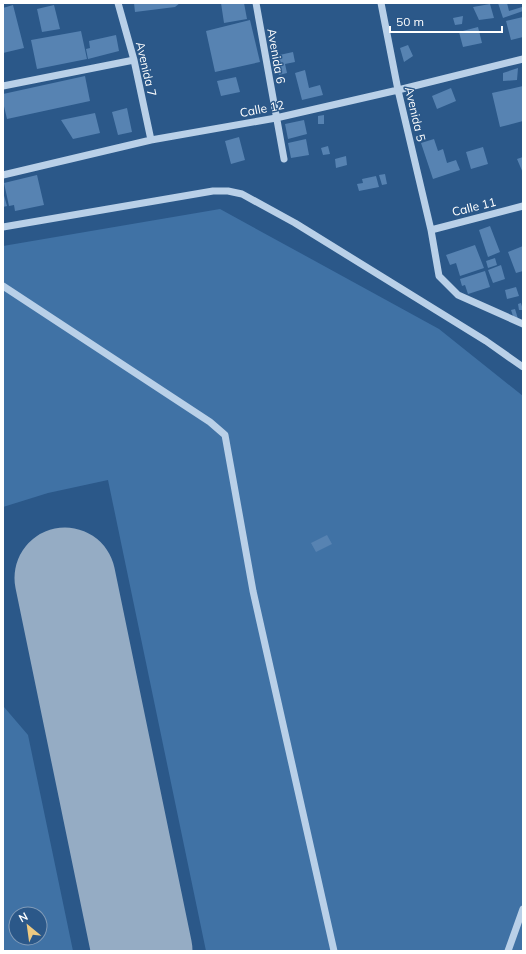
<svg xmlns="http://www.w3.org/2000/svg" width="526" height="954" viewBox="0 0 526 954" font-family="Mulish,sans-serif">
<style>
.green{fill:#4072a5;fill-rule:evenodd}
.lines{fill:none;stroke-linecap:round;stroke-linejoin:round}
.runway{stroke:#95acc4;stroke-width:101}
.building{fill:#5783b2}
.minor{stroke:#b9d0e8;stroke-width:7}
.labels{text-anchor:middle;stroke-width:3;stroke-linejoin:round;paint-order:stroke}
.street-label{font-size:12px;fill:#fff;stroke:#2b5889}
</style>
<rect width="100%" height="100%" fill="#2b5889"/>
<path class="green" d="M220 209 439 329 523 396V951H206L108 480 48 493 3 507V246Z
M3 704 4 707 28 735 73 951H3ZM16 914H40V938H16Z"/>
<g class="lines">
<path class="runway" d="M65 578 142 951"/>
</g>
<path class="building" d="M134 3H180L175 7 135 12Z
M221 3H244L247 19 224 23Z
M498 3H507L509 11 522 7 523 11 503 18Z
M490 4 494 18 479 20 473 7Z
M13 5 24 48 3 53V8Z
M54 5 60 29 42 32 37 9Z
M463 16 462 24 455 25 453 18Z
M523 17V37L511 40 506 21Z
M250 20 260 62 215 72 206 31Z
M478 27 482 43 463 47 459 32Z
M81 31 87 59 37 69 31 40Z
M116 35 119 51 88 59 86 49 90 48 89 41Z
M408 45 413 56 404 62 400 48Z
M293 52 295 62 285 64 287 73 279 75 275 56Z
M518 68 517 80 503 81V73Z
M305 70 309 88 320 85 323 95 302 100 295 73Z
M85 76 90 101 7 119 3 102V94Z
M236 77 240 92 221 96 217 81Z
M523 86V121L500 127 492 93Z
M451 88 456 101 437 109 432 96Z
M127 108 132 132 118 135 112 112Z
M95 113 100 133 73 139 61 120Z
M324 115V124H318V116Z
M304 120 307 134 288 139 285 124Z
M239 137 245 160 231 164 225 141Z
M306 139 309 155 291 158 288 143Z
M434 139 438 151 443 149 447 163 456 160 460 170 433 179 421 143Z
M328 146 330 154 323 155 321 148Z
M483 147 488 164 471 169 466 152Z
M346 156 347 165 336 168 335 159Z
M523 157V173L517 159Z
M385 174 387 184 382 185 379 175Z
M37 175 44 205 15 211 14 205 9 206 4 183Z
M376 176 379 187 359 191 357 184 363 183 362 179Z
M3 192 7 206 3 207Z
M490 226 500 252 488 257 479 230Z
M475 245 484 268 460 276 456 263 450 265 446 255Z
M523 246V271L516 273 508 252Z
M495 258 497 265 488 268 486 261Z
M501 265 505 279 493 283 488 270Z
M485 271 490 287 468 294 465 285 462 286 460 279Z
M516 287 519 296 507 299 505 290Z
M521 303 523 310H519L518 304Z
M515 309 518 319H514L511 310Z
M327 535 332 544 316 552 311 543Z"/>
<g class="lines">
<path class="minor" d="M118 3 134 60 151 140
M256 3 284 159
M381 3 398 90 431 230 439 276 458 295 523 324
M3 86 134 60
M3 175 151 140 276 118 398 90 523 59
M3 227 213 191H228L242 194 295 223 486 341 523 367
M431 230 523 206
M3 286 210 422 225 435 253 591 334 951
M508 951 523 909"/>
</g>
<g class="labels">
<g class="street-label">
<text transform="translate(276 56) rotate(80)" y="4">Avenida 6</text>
<text transform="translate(146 69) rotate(77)" y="4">Avenida 7</text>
<text transform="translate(262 109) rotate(-11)" y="4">Calle 12</text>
<text transform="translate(415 114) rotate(77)" y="4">Avenida 5</text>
<text transform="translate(474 207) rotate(-14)" y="4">Calle 11</text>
</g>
</g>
<rect width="526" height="954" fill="none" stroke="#ffffff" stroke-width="8"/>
<g transform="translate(28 926) rotate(331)"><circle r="19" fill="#2b5889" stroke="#809bb8"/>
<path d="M0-3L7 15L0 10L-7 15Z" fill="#eeca81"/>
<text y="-6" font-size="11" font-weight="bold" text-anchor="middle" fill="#ffffff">N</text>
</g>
<path d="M390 26v6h112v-6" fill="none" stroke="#ffffff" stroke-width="2"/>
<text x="396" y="26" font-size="12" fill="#ffffff" stroke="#2b5889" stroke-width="3" paint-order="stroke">50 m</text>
</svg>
